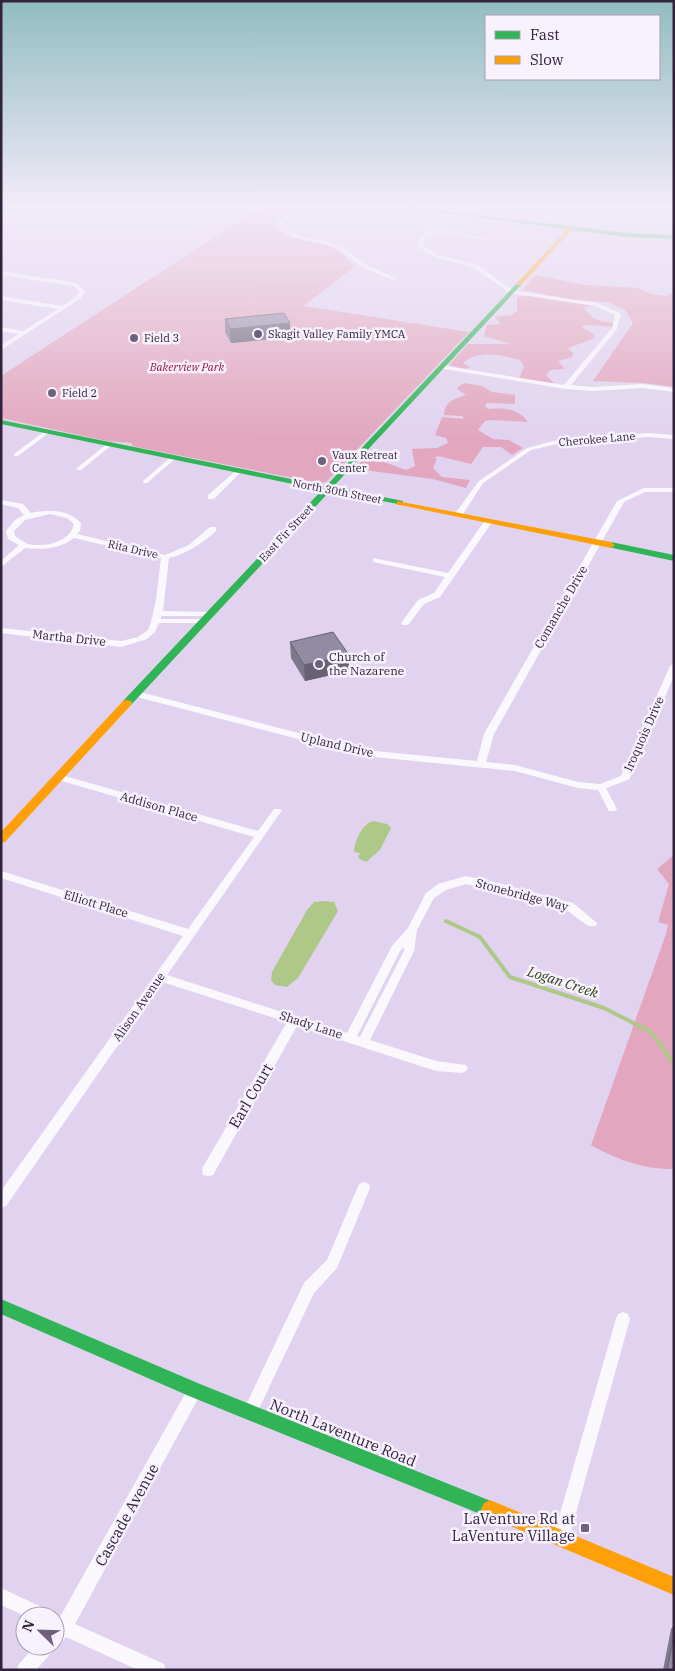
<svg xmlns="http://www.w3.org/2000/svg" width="675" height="1671" viewBox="0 0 675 1671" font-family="'IBM Plex Serif',serif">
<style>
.green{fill:#e2a7be}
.water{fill:#aec887}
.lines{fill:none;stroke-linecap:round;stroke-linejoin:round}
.stream{stroke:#aec887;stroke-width:4}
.street{fill:#faf8fd;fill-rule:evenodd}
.fast{fill:#30b455;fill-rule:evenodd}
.slow{fill:#ff9f0a;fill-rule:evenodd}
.wall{fill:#7e788c}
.shaded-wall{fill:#676172}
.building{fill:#938ba3;stroke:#676172}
.poi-dot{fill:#6f617b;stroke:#f8f2ff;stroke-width:2}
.labels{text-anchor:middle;stroke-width:5;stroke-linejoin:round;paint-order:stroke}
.far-poi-label{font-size:11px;fill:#31233c;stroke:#f8f2ff;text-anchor:start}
.far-park-label{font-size:11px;font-style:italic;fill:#9a0c41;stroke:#f8f2ff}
.far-street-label{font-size:11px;fill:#31233c;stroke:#f8f2ff}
.street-label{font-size:12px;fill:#31233c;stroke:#f8f2ff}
.poi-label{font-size:12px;fill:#31233c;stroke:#f8f2ff;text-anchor:start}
.water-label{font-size:14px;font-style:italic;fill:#2f4016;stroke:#f8f2ff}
.near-street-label{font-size:15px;fill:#31233c;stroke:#f8f2ff}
.near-poi-label{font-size:15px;fill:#31233c;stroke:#f8f2ff;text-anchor:end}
</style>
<rect width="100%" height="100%" fill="#e1d3ef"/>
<path class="green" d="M262 206H298L275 221 274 227C290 242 315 239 333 248 342 252 348 260 354 267L304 306 469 332 326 482 319 483 132 446V443L107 441 1 418V376Z
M535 275 585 285 638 288 651 294 666 296 674 292V387L643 383 593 381 633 323 625 310 608 302 574 300 522 290Z
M527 296 592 306 584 308C594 322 602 322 619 323L618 327 588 325 581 327 593 333 595 338 568 348 573 353 572 357 558 361 565 369 550 370 546 375 555 384 519 378 524 367 520 360C499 355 481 349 463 363L470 367 464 369 449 365 468 344H511L484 336 487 325 501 324 495 317 512 315 517 311V297Z
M465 383 482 386 492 392 515 395V404L487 403 485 406 488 409C504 408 518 408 528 422L491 420 485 421 478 430 493 439 509 440 523 448 512 455 501 447H483L471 464 438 456 434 458 437 459 433 468 442 477 470 480 466 488 433 479 371 471 357 465 365 459 387 463 406 470 415 466 412 449 437 448 448 443 446 438 435 435 442 417 464 419 462 416 444 415C445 401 454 399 466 395L457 389 459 386Z
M674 855V1169C644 1170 616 1159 591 1145L666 934 668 925 658 922 669 884 657 869Z"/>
<path class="water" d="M373 821 387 824 391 828 380 850 366 862 358 858 360 853 354 852C355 840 362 824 373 821Z
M325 901 334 902 338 911 298 978 287 987 275 985 271 980 272 972 307 910 314 902Z"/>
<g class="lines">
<path class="stream" d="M446 921 480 937 510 977 604 1008 651 1032 674 1064"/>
<path class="street" d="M300 206H304L286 220 283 223 285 229 301 236 341 245 366 265 396 278V280H392L362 267 337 247 297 238 281 231 279 222Z
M460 206H464L436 230 486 238 488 240 433 232 424 240 422 245 438 255 477 265 514 291 597 303 621 314 617 329 571 385 593 387 642 384 674 388V392L642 388 593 391 566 389 438 368V366L440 365 564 385 612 328 615 315 596 306 510 293 473 267 434 257 417 246 420 238Z
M635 206H673L655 208Z
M1 271 76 283 85 291 81 298 1 350V345L19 334 1 331V327L23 331 58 309 1 300V296L62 306 77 296 79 291 74 286 1 275Z
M45 431 50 432 18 456H14V454Z
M648 433 674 435V439L648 437 561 443 531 450 483 483 461 517 454 515 479 481 527 448 561 439Z
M107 444 112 445 81 470H77V468Z
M171 457 176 458 147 483H143V481Z
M237 470 242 471 214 499H208V495Z
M644 488H674V492H645L624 502 494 734 486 762 515 765 578 782 600 784 621 776 670 666 674 663V676L630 778 628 780 606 788 617 809 615 811H609L598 790 578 788 515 771 364 756 133 696 132 694 136 691 364 750 477 761 484 734 617 501Z
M1 500 23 504 31 513C48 509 68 509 81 523L80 531 77 534 165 555 189 545 210 527H216V531C201 544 188 553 169 558L163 611 210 612 214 614 210 616H161V619H203L207 621 203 623H159L155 632 147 639 121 647 1 633V628L121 641 138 637 148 630 151 622 156 600 161 558 74 538C60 549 42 550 25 548L1 567V561L19 545 8 539 6 531 15 520 24 515 18 508 1 504ZM50 514 67 518 74 524C71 542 44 548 28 544 24 542 19 539 15 536L14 531 25 520Z
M486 519H489L493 521 440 597 424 604 408 625H402L401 623 418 600 434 593 445 577 373 562V558L448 573Z
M58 774 258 831 274 809H280L282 811 280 813 167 975 347 1033 392 946 408 928 426 893 438 884 466 876 498 883 573 903 597 923 596 926H588L565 909 498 891 466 884 446 890 434 898 417 930 414 951 370 1040 436 1061 466 1065 468 1068 466 1071 462 1073 436 1071 297 1026 213 1175 208 1176 203 1175 202 1171 203 1167 287 1022 162 982 6 1206 1 1208V1191L183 936 1 878V871L188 929 254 837 55 779 53 777ZM404 947V951L360 1037 357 1036 400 951Z
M364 1182 369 1184 370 1188 337 1268 314 1293 255 1417 250 1419 245 1417 243 1412 245 1407 304 1283 327 1260 359 1184Z
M623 1312 628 1314 630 1319 569 1538 567 1544 561 1546 555 1544 553 1538 616 1319 618 1314Z
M195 1383 200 1385 202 1390 200 1395 75 1624 164 1664 166 1670H138L66 1637 61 1643 55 1645V1616H52L55 1615 60 1617 190 1385Z
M1 1588 48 1610 50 1616H25L1 1605Z
M35 1646H54L52 1652 36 1670H17L19 1664Z"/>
<path class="fast" d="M404 206 626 233 674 235V239L626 237 406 208Z
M517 283 522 284 333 487 403 501V505L330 491 131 705H123L122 703 123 701 322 490 1 424V420L326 486Z
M611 542 674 555V561L608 547 607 545Z
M1 1299 200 1384 496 1503 499 1509 496 1515 490 1518 189 1396 1 1314Z"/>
<path class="slow" d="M569 227 574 228 521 285H517V283Z
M397 501 611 542 615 545 611 548 400 505H397Z
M127 700 131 701 132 703 131 705 5 842 1 843V832L123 701Z
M490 1500 674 1577V1595L484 1515 481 1509 484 1503Z"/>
</g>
<path class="wall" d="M225 319 290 323V337L231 343 225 332Z
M290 642 349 655V671L305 681 291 658Z
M674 1625V1670H663L671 1629Z"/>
<path class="shaded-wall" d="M290 323V337L231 343 230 329Z
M349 655V671L305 681 304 665Z"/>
<path class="building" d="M284 313 290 323 230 329 225 319Z
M333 632 349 655 304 665 290 642Z
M674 1636V1670H667Z"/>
<linearGradient id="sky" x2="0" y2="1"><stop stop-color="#91bcc1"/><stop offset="0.47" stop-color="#f2ebf8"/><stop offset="1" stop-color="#f2ebf8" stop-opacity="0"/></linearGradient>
<rect width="675" height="439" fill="url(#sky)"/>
<g class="poi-dot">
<circle cx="258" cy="334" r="5"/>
<circle cx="134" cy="338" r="5"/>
<circle cx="52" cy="393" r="5"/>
<circle cx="322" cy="461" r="5"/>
<circle cx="319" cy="664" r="5"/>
<rect x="580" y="1523" width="10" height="10" rx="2.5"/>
</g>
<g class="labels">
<g class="far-poi-label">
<text x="268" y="338">Skagit Valley Family YMCA</text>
<text x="144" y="342">Field 3</text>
<text x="62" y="397">Field 2</text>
<text x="332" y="459">Vaux Retreat<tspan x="332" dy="13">Center</tspan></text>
</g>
<g class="far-park-label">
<text x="187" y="371">Bakerview Park</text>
</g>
<g class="far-street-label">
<text transform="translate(597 439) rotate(-5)" y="4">Cherokee Lane</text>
<text transform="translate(337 491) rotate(11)" y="4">North 30th Street</text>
<text transform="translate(286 533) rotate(-47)" y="4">East Fir Street</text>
<text transform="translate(133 549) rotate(13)" y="4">Rita Drive</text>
</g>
<g class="street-label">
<text transform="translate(561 607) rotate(-60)" y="4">Comanche Drive</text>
<text transform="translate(69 638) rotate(6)" y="4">Martha Drive</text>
<text transform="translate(644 734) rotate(-66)" y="4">Iroquois Drive</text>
<text transform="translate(337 745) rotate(13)" y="4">Upland Drive</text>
<text transform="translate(159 807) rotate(16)" y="4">Addison Place</text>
<text transform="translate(522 895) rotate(15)" y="4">Stonebridge Way</text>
<text transform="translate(96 904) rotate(17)" y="4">Elliott Place</text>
<text transform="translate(139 1007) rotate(-55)" y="4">Alison Avenue</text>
<text transform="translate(311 1025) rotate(18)" y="4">Shady Lane</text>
</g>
<g class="poi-label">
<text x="329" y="661">Church of<tspan x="329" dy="14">the Nazarene</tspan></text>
</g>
<g class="water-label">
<text transform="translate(563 982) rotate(18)" y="5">Logan Creek</text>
</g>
<g class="near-street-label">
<text transform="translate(251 1096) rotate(-60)" y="5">Earl Court</text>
<text transform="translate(343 1433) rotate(22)" y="5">North Laventure Road</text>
<text transform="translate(127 1515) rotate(-61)" y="5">Cascade Avenue</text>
</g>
<g class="near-poi-label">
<text x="575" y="1524">LaVenture Rd at<tspan x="575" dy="17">LaVenture Village</tspan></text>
</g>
</g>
<rect width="675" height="1671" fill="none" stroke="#31233c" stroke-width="5"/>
<rect x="485" y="15" width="175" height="65" fill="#f8f2ff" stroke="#a89fb1"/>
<rect x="495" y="31" width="25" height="8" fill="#30b455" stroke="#a89fb1"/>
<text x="530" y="40" font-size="15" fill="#31233c">Fast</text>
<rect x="495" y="56" width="25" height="8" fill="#ff9f0a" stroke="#a89fb1"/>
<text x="530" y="65" font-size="15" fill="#31233c">Slow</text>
<g transform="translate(40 1631) rotate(293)"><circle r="24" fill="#f8f2ff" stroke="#a89fb1"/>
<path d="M0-4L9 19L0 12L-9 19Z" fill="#6f617b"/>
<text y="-8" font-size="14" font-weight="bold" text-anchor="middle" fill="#31233c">N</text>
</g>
</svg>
